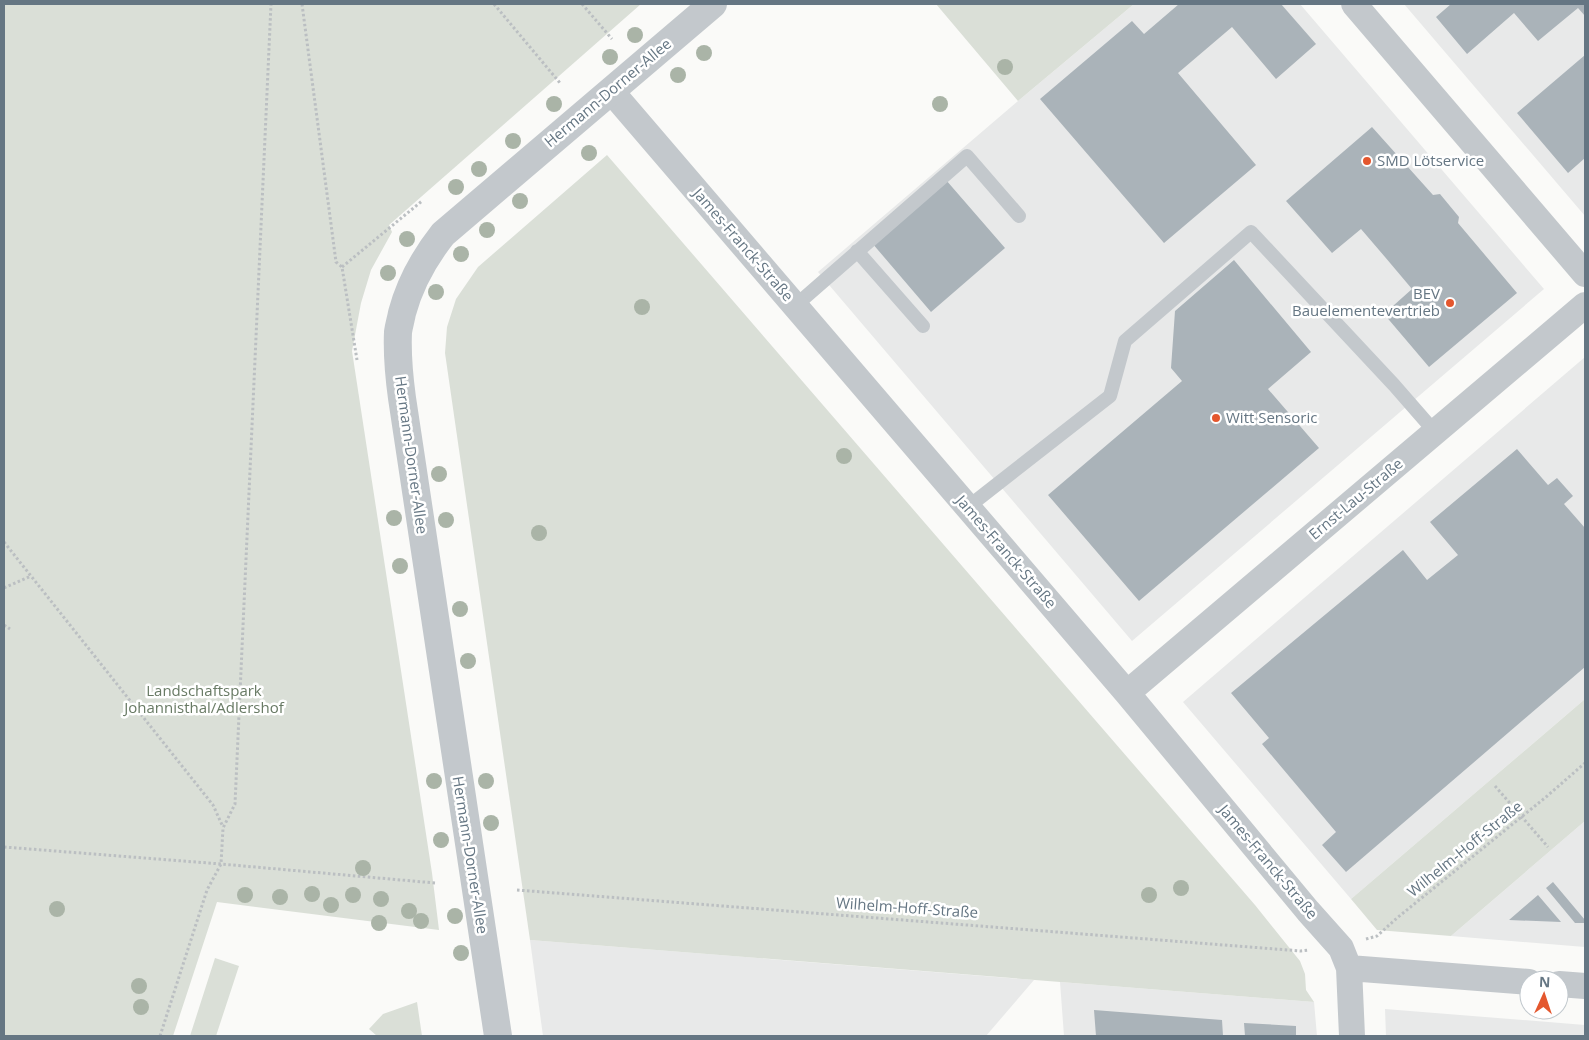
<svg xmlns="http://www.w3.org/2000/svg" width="1589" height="1040" viewBox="0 0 1589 1040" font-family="'Open Sans',sans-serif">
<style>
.built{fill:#e8e9e9}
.green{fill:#dadfd7}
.building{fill:#aab3b9}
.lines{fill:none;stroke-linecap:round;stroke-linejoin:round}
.path{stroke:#bbbfc2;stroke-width:3;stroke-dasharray:2.5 2.5;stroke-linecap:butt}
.service{stroke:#c3c8cc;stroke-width:14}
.minor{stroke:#c3c8cc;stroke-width:26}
.tertiary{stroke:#c3c8cc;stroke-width:28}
.tree{fill:#aab4a7}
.poi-dot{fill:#e4572e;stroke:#fff;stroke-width:2}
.labels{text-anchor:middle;stroke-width:5;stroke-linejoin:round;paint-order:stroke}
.street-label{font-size:15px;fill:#657683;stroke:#fff}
.poi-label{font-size:15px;fill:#657683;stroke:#fff;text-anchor:start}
.park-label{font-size:15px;fill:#687a64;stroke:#fff}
</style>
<rect width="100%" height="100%" fill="#fafaf8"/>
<path class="built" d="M1134 4H1300L1544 289 1132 641 818 272 1018 101Z
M1404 4H1585V216Z
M1585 357V699L1351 899 1183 702Z
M1585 821V947L1451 936Z
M530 940 1034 980 986 1036H543Z
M1060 982 1314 1002 1317 1036H1064Z
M1385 1009 1585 1025V1036H1386Z"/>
<path class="green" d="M4 4H641L389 225 392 232 371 270 361 303 352 351 432 873 439 930 217 902 173 1036H4Z
M936 4H1134L1018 101Z
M607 155 1255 905 1300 961 1305 974 1306 990 1314 1002 530 940 445 353 447 327 456 299 478 267Z
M1585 699V821L1451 936 1377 930 1351 899Z
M215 958 239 966 216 1036H190Z
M417 1002 422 1036H377L369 1029 383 1014Z"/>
<path class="building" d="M1179 4H1281L1316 44 1276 79 1232 27 1178 73 1256 165 1164 243 1040 99 1132 21 1144 34Z
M1451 4H1585V16L1578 8 1538 41 1514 13 1467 54 1436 17Z
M1585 55V158L1568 173 1517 113Z
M1372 127 1433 195 1440 194 1459 217 1458 223 1517 293 1429 367 1384 314 1412 289 1385 257 1361 229 1332 253 1286 201Z
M946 180 1005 248 931 312 872 243Z
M1234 260 1311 352 1268 389 1319 448 1139 601 1048 495 1182 381 1171 368 1175 311Z
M1517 449 1548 485 1557 478 1573 496 1564 504 1585 528V667L1346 872 1322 845 1336 832 1262 744 1269 738 1231 693 1403 550 1427 580 1458 555 1430 522Z
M1553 882 1585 920V923H1575L1546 888Z
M1538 895 1561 922 1509 920Z
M1094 1010 1222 1020 1223 1036H1096Z
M1244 1023 1296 1026V1036H1245Z"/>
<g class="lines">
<path class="path" d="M302 4 336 262 342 267 357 360
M494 4 560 83
M582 4 612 39
M342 267 422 201
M4 542 213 805 223 827
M4 588 31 576
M4 625 10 629
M1495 786 1548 847
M4 847 221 864 435 883
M517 890 1301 951 1309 950
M1366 939 1377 936 1397 918 1546 797 1585 763
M160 1036 207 890 221 864 223 828 235 804 271 4"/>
<path class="service" d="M857 251 923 326
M795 306 967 156 1019 216
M968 507 1110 396 1125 341 1251 232 1394 385 1435 432"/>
<path class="minor" d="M1354 4 1585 274
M611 91 1127 693 1308 911 1341 948 1349 968 1352 1036
M1127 693 1585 305
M1349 968 1529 982
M1559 984 1585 986"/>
<path class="tertiary" d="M498 1036 402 398C399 376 397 354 398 332 399 325 401 319 402 313 410 283 424 258 443 234L713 4"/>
</g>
<g class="tree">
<circle cx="635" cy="35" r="8"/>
<circle cx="704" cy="53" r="8"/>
<circle cx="610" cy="57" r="8"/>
<circle cx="1005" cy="67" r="8"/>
<circle cx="678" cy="75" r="8"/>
<circle cx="554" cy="104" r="8"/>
<circle cx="940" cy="104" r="8"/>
<circle cx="513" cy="141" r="8"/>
<circle cx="589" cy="153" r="8"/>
<circle cx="479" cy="169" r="8"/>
<circle cx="456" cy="187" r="8"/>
<circle cx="520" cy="201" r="8"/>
<circle cx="487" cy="230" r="8"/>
<circle cx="407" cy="239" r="8"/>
<circle cx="461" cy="254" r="8"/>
<circle cx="388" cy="273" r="8"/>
<circle cx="436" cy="292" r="8"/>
<circle cx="642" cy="307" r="8"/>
<circle cx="844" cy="456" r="8"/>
<circle cx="439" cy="474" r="8"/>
<circle cx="394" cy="518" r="8"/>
<circle cx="446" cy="520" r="8"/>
<circle cx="539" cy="533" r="8"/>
<circle cx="400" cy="566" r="8"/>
<circle cx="460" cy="609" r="8"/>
<circle cx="468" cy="661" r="8"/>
<circle cx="434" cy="781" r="8"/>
<circle cx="486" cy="781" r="8"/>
<circle cx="491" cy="823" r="8"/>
<circle cx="441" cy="840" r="8"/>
<circle cx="363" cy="868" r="8"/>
<circle cx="1181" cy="888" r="8"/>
<circle cx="312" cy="894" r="8"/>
<circle cx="245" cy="895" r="8"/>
<circle cx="353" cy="895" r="8"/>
<circle cx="1149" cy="895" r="8"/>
<circle cx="280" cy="897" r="8"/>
<circle cx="381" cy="899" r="8"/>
<circle cx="331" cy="905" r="8"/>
<circle cx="57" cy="909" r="8"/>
<circle cx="409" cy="911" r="8"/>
<circle cx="455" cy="916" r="8"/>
<circle cx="421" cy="921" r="8"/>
<circle cx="379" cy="923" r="8"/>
<circle cx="461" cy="953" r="8"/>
<circle cx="139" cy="986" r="8"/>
<circle cx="141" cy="1007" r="8"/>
</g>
<g class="poi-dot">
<circle cx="1367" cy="161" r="5"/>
<circle cx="1450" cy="303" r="5"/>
<circle cx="1216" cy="418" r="5"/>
</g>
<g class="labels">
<g class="street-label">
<text transform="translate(608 93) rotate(-40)" y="5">Hermann-Dorner-Allee</text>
<text transform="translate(743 245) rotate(49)" y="5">James-Franck-Straße</text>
<text transform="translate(411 455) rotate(82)" y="5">Hermann-Dorner-Allee</text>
<text transform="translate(1356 499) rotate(-40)" y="5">Ernst-Lau-Straße</text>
<text transform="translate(1006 552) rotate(49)" y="5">James-Franck-Straße</text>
<text transform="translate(1465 849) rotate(-39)" y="5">Wilhelm-Hoff-Straße</text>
<text transform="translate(470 855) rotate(81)" y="5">Hermann-Dorner-Allee</text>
<text transform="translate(1268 862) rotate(50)" y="5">James-Franck-Straße</text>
<text transform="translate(907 908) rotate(4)" y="5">Wilhelm-Hoff-Straße</text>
</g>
<g class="poi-label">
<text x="1377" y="166">SMD Lötservice</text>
<text x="1440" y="299" text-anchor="end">BEV<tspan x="1440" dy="17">Bauelementevertrieb</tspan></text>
<text x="1226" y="423">Witt Sensoric</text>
</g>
<g class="park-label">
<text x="204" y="696">Landschaftspark<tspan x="204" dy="17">Johannisthal/Adlershof</tspan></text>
</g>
</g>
<rect width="1589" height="1040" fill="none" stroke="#657683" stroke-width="10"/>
<g transform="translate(1544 995) rotate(3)"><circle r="24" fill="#ffffff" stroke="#c1c8cd"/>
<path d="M0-4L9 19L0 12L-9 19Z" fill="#e4572e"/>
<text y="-8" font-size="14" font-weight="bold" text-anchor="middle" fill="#657683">N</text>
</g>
</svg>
